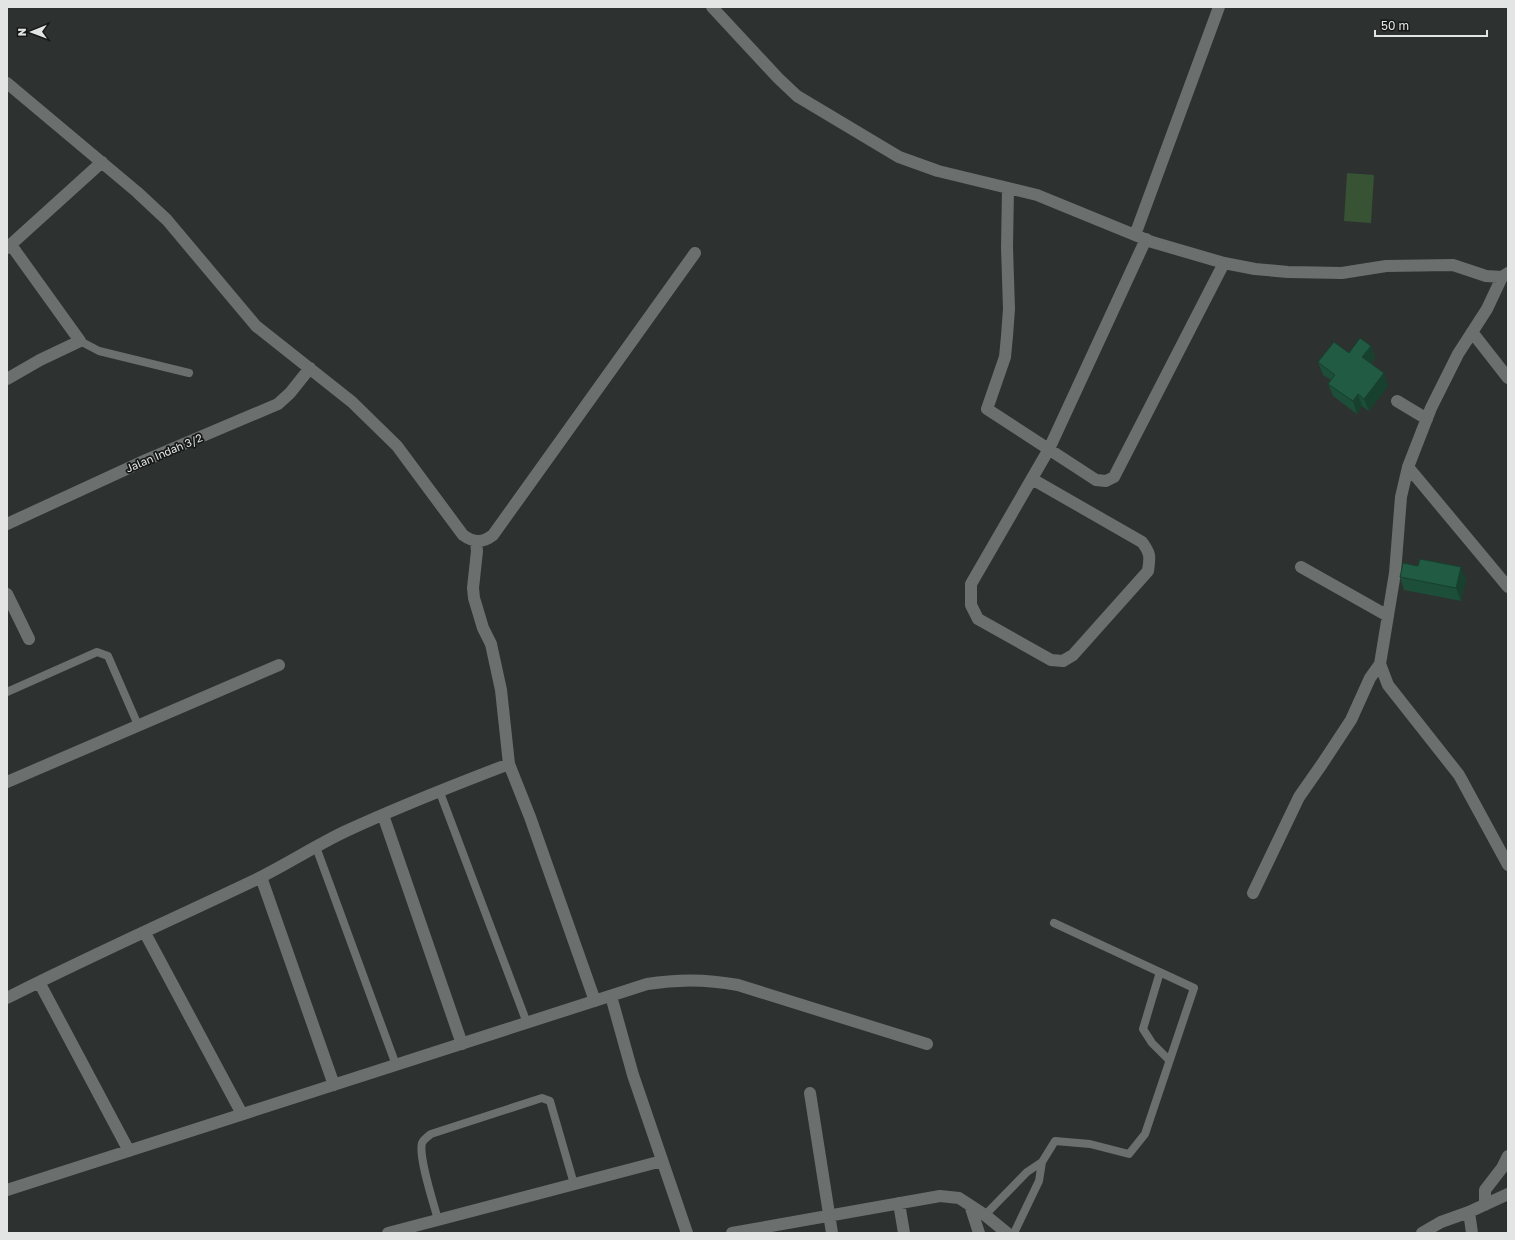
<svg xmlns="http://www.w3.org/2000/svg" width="1515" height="1240" viewBox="0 0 1515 1240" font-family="'Golos Text',sans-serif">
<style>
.green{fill:#385234}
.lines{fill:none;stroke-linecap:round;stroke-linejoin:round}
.lane{stroke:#6b706f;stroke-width:8}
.street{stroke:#6b706f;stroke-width:12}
.wall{fill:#1c4e3a}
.shaded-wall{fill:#17402f}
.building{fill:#215b43;stroke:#17402f}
.labels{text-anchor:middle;stroke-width:3.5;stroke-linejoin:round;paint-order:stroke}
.street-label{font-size:11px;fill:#e2e5e4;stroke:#161818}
</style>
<rect width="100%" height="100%" fill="#2d3130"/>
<path class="green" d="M1347 173 1374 175 1371 223 1344 221Z"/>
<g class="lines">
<path class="lane" d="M80 341 99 351 189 373
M7 692 97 652 108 656 138 725
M439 790 527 1023
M316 847 396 1065
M1160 972 1143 1029 1152 1043 1169 1060
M985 1215 1027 1172 1042 1162
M438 1220C434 1204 418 1157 422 1143 424 1139 427 1137 431 1134L542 1098 550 1101 574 1184
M1014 1233 1039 1181 1042 1162 1055 1141 1090 1144 1129 1154 1145 1134 1194 988 1054 923"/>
<path class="street" d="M712 7 778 78 797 96 899 157 938 171 1037 195 1152 242 1224 263 1255 269 1288 272 1342 273 1386 266 1453 265 1486 276 1502 277 1508 273
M7 83 137 192 167 220 256 326 352 402 397 446 463 535C474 543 483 543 493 535L695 253
M1008 188 1007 247 1009 309 1007 336 1005 357 987 409 1096 480 1106 481 1114 477 1224 263
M1135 235 1219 7
M7 248 102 162
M1502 277 1487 309 1458 354 1431 408 1408 467 1401 497 1395 573 1380 664 1388 685 1459 775 1508 865
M1472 332 1508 378
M7 379 40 360 80 341 11 245
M1397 401 1427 419
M1408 467 1508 587
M1032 479 1142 542C1151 554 1150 557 1148 571L1073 655 1063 661 1051 660 978 619 971 605V584L1049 449 1146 239
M7 524 146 460 278 404 290 393 310 368
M476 542 477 551 473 588 474 598 483 628 491 644 501 690 509 764 530 817 595 1001
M1301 567 1388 616
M7 594 29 639
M7 782 279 665
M383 815 462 1044
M261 877 334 1085
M1253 893 1299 797 1322 764 1351 720 1370 678 1380 664
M145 933 242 1114
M39 982 129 1151
M611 996 633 1075 687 1233
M7 998C88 957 171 920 253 881 284 866 313 847 344 832 398 807 454 785 509 764
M810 1093 832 1233
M7 1190 647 984C677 979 707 979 738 985L927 1044
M899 1203 904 1233
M970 1205 979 1233
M1485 1205V1190L1502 1168 1508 1156
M1469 1212 1472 1233
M388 1233 662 1161
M732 1233 940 1196 959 1198 985 1215 1007 1233
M1422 1233 1441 1222 1469 1212 1508 1194"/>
</g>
<path class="wall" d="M1371 346 1375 358 1371 364 1388 386 1369 411 1362 406 1357 414 1333 396 1328 384 1331 380 1323 375 1318 362Z
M1400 577 1466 579 1461 601 1404 590Z"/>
<path class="shaded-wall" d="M1371 346 1375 358 1367 369 1362 357Z
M1384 373 1388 386 1369 411 1364 399Z
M1358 394 1362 406 1357 414 1353 401Z
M1461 567 1466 579 1461 601 1456 588Z"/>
<path class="building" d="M1360 338 1371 346 1362 357 1384 373 1364 399 1358 394 1353 401 1328 384 1335 375 1318 362 1334 342 1349 353Z
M1420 559 1461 567 1456 588 1400 577 1403 563 1418 566Z"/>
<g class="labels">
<g class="street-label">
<text transform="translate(164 453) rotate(-23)" y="4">Jalan Indah 3/2</text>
</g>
</g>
<rect width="1515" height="1240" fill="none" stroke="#e2e5e4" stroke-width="16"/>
<g transform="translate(32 32) rotate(269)" stroke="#161818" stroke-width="3" paint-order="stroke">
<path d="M0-3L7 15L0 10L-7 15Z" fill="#e2e5e4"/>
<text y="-6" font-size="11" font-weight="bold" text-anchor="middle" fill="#e2e5e4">N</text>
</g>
<path d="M1375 30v6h112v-6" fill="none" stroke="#e2e5e4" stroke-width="2"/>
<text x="1381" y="30" font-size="12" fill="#e2e5e4" stroke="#161818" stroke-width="3" paint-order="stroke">50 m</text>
</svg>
